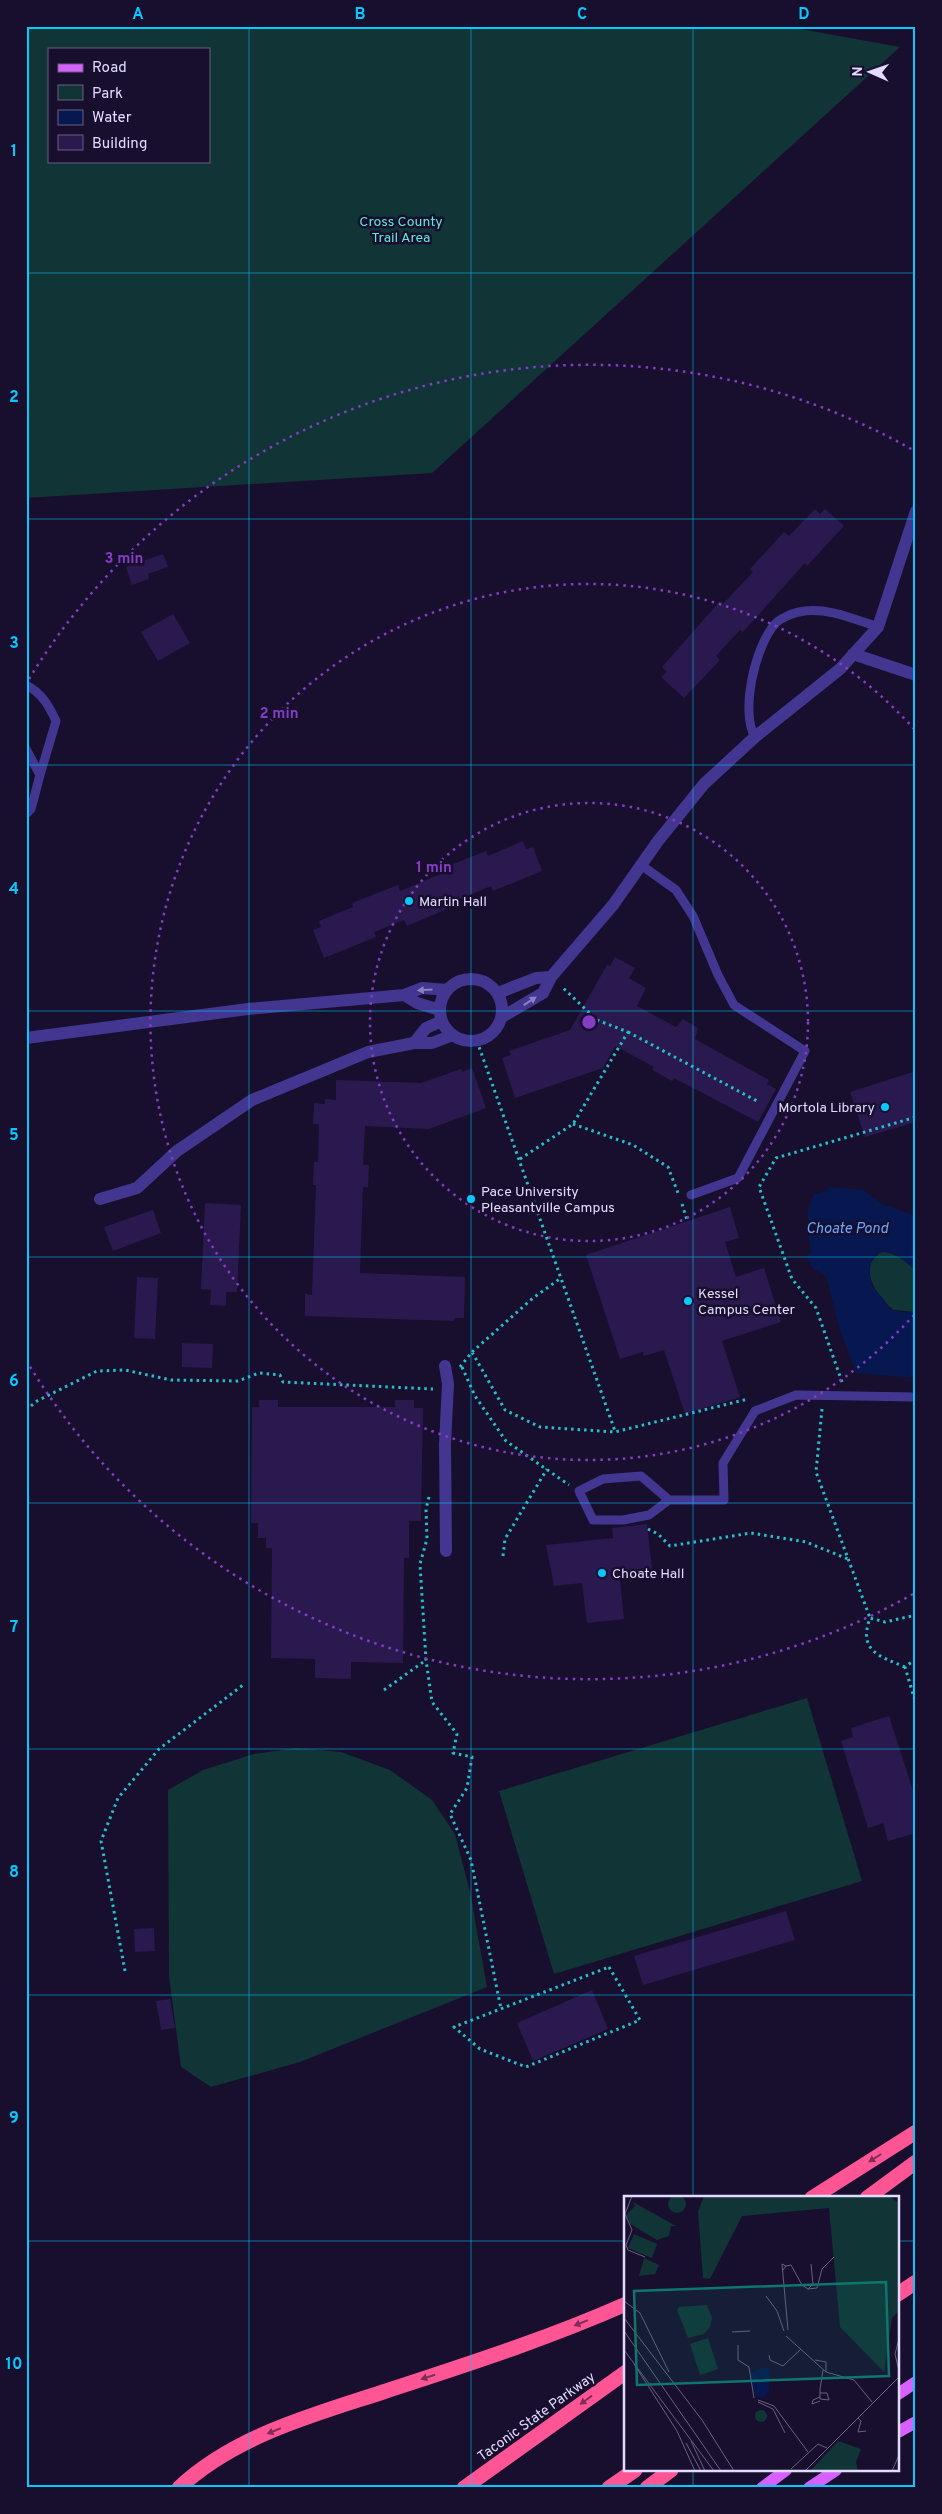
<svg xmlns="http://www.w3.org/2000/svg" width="942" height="2514" viewBox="0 0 942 2514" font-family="Overpass,sans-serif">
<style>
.green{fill:#113437;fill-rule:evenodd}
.water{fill:#06184f}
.building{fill:#2a194f}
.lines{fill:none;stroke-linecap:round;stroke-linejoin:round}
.path{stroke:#25c0c8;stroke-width:3;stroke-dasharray:2.5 4;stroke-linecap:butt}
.lane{stroke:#433690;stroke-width:9}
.street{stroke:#433690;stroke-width:12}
.primary{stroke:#d661ff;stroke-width:12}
.highway{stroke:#ff5594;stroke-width:15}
.oneway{fill:#8b80c2}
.oneway2{fill:#7f2e5b}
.grid{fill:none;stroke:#06caff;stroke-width:1;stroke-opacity:0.55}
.ring{fill:none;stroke:#853dc5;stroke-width:2.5;stroke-dasharray:2.5 5}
.poi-dot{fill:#06caff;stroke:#170f2d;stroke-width:2}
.labels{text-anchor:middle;stroke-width:5;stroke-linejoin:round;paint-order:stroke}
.park-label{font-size:14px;fill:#5aebd7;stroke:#170f2d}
.poi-label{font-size:14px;fill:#e3daff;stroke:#170f2d;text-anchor:start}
.street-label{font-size:14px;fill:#e3daff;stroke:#170f2d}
.water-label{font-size:15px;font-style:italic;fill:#68a8ff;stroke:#170f2d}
.inset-road{fill:none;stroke:#696081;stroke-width:1}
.view{fill:#0f766e;fill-opacity:0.15;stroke:#0f766e;stroke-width:2.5}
.inset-edge{fill:none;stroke:#e3daff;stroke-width:2.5}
.centre{fill:#853dc5;stroke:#170f2d;stroke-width:2.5}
.ring-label{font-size:15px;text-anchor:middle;font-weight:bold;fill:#853dc5;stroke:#170f2d;stroke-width:5;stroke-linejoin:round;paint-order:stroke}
.neatline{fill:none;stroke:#06caff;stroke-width:2}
.grid-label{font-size:16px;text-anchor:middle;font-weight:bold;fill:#06caff}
</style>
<rect width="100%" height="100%" fill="#170f2d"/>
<path class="green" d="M26 26H784L900 47 432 473 26 498ZM49 49H209V161H49Z
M882 1252C896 1252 906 1262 916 1271V1312L894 1310C877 1298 856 1266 882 1252Z
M807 1698 862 1881 554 1974 499 1791Z
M296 1748 341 1752 390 1770 432 1800 455 1834 470 1892 487 1987 300 2062 211 2087 181 2067 169 1976 168 1790 203 1770 254 1754Z"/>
<path class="water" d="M828 1187 864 1190 880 1203 916 1216V1271C907 1263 898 1253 886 1252 869 1250 867 1274 872 1285 875 1291 881 1295 885 1301 887 1304 888 1308 892 1310 898 1312 910 1312 916 1312V1378L856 1373 840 1330 826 1276 811 1267 807 1257 811 1252C808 1231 804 1213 814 1194L827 1191Z"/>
<path class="building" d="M815 509 820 514 825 509 844 526 807 566 805 563 743 632 740 630 716 656 720 660 684 698 661 677 667 672 662 667 720 601 723 604 753 572 750 569 784 532 789 536Z
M163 554 168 567 148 574 149 579 132 585 126 567Z
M173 614 190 643 158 661 141 632Z
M523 841 526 849 533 847 542 871 493 891 491 886 460 899 461 903 407 926 404 920 374 932 376 937 324 958 313 930 321 927 319 921 353 907 352 903 398 885 400 891 443 873 441 869 486 851 488 856Z
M615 957 635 968 629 978 646 988 637 1006 676 1027 683 1019 698 1028 695 1039 769 1080 767 1084 776 1089 758 1122 674 1078 672 1081 652 1070 654 1067 615 1046 603 1068 515 1098 502 1058 511 1055 509 1051 570 1030 607 965 610 966Z
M472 1068 486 1108 429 1129 365 1126 363 1165H369L368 1187H363L360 1273 465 1277 464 1318H454V1321L305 1316V1294L312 1295 316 1185H313L314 1162H318L319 1124H313L314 1103 325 1104V1099L336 1100V1080L421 1083 461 1069 462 1072Z
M916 1071V1122L865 1137 850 1092Z
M205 1203 241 1205 237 1292H226V1306L210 1305 211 1290 201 1289Z
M730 1207 739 1238 725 1242 736 1277 764 1268 781 1322 722 1341 740 1397 685 1414 664 1350 644 1356 643 1352 620 1359 586 1255Z
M153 1210 161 1233 113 1251 104 1227Z
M137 1277 158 1278 155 1339 134 1338Z
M182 1343 213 1344 212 1368 182 1367Z
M259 1400H278V1407H395V1400H414V1408H423L421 1521H409V1558H404L403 1663 351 1662V1679L315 1678V1659L271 1658 272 1548H266V1538H258V1523H251L252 1407H259Z
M647 1524 653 1577 620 1580 624 1619 587 1623 582 1583 554 1586 546 1545 613 1538 612 1528Z
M889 1716 916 1800V1833L888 1841 883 1823 868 1828 841 1741 853 1737 851 1728Z
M786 1911 795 1940 643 1985 634 1956Z
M154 1928 155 1951 135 1952 134 1929Z
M592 1990 608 2029 533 2061 517 2023Z
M170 1999 175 2028 161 2030 156 2001Z"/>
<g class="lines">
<path class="path" d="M628 1032 757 1101
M477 1041 615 1431
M573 1124 633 1145 668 1167 678 1193
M520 1159 573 1124 628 1032 597 1020 562 987
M682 1204 687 1220
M472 1352 533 1298 561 1278
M460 1367 472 1352 505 1410 540 1427 615 1432 748 1399
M462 1367 475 1396 506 1441 569 1485
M842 1382 816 1308 792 1279 759 1187 776 1158 916 1117
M822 1409 816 1472 870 1618
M26 1410 37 1401 97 1371 125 1370 171 1380 238 1381 259 1373 280 1375 283 1382 433 1389
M429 1497 426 1509 427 1539 420 1564 426 1660 432 1702 457 1734 453 1753 472 1757 467 1788 450 1814 471 1860 501 2009
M648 1529 658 1534 670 1546 751 1533 806 1542 848 1559
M503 1556 505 1539 547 1469
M916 1659 905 1667 916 1704
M905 1667C879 1656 858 1651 870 1618L885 1622 916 1615
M384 1690 426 1660
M609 1967 640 2020 526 2067 480 2049 454 2027Z
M125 1971 101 1841 118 1798 159 1749 243 1685"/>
<path class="lane" d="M26 685C42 693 49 706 56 721L40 775
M755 737C740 712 755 646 775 624 779 619 793 613 799 612 825 606 854 619 878 627
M26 749 40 775 31 809 26 814
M641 865 676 890 693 916 718 975 734 1005 805 1051 738 1178 691 1195
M669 1500 649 1515 623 1520H593L579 1491 603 1479 641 1476 669 1500H724L723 1463 755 1411 796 1395 916 1397"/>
<path class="street" d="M853 654 916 675
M440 1010a31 31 0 1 1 62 0a31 31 0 1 1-62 0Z
M498 993 536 978 551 977
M404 995 417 1003 440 1010
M502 1017 543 993 551 977 613 905 658 841 704 784 755 737 840 669 878 627 916 511
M26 1038 248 1009 404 995 422 988 447 990
M414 1043 426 1028 442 1021
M100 1199 137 1188 177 1151 252 1100 368 1052 414 1043H432L453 1035
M445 1366 448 1384 445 1444 446 1551"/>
<path class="primary" d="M898 2394 916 2382
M898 2432 916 2422
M762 2488 786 2470
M809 2488 836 2470"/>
<path class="highway" d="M812 2198 916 2132
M867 2198 916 2162
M898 2294 916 2282
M179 2488C234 2436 313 2415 383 2392 465 2365 547 2339 626 2304
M464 2488 626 2372
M609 2488 635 2470
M647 2488 671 2470"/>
</g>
<defs><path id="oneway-solid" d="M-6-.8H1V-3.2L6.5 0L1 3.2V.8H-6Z" transform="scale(1.25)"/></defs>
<g class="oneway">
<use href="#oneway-solid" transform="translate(425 990) rotate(176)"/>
<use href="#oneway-solid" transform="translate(530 1001) rotate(-33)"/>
</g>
<g class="oneway2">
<use href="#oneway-solid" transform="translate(875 2158) rotate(148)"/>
<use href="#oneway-solid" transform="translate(581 2323) rotate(158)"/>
<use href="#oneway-solid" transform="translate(428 2377) rotate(162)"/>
<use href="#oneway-solid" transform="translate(586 2400) rotate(144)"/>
<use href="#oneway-solid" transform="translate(274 2431) rotate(158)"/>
</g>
<path class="grid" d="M249 26V2488M471 26V2488M693 26V2198M26 273H916M26 519H916M26 765H916M26 1011H916M26 1257H916M26 1503H916M26 1749H916M26 1995H916M26 2241H626M898 2241H916M693 2470V2488"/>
<g class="ring">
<circle cx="589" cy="1022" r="219"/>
<path d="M914 1315A438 438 0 1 1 914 729"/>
<path d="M913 1594A657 657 0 0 1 29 1365M29 679A657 657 0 0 1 913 450"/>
</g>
<g class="poi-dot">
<circle cx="409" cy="901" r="5"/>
<circle cx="885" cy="1107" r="5"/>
<circle cx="471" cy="1199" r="5"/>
<circle cx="688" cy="1301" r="5"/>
<circle cx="602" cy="1573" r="5"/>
</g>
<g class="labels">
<g class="park-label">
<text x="401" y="226">Cross County<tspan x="401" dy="16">Trail Area</tspan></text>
</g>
<g class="poi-label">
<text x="419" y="906">Martin Hall</text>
<text x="875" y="1112" text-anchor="end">Mortola Library</text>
<text x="481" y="1196">Pace University<tspan x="481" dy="16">Pleasantville Campus</tspan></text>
<text x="698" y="1298">Kessel<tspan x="698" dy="16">Campus Center</tspan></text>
<text x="612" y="1578">Choate Hall</text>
</g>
<g class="street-label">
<text transform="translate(536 2416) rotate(-36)" y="5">Taconic State Parkway</text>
</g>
<g class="water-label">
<text x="847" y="1233">Choate Pond</text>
</g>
</g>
<g transform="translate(624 2196)">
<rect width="275" height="275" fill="#170f2d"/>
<path d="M44 8a9 9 0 1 1 18 0a9 9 0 1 1-18 0ZM80 0H265L275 7V115L268 122 260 176 216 131 205 12 118 20 86 83 79 82 74 15ZM9 6 52 30H47L45 40 33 44 6 28 2 19 11 10ZM10 38 33 48 28 62 4 52ZM20 62 35 69 31 78 15 80ZM83 109 88 122 86 131 80 138 64 142 53 114 55 111ZM84 142 94 173 76 179 66 148ZM131 220a6 6 0 1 1 12 0a6 6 0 1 1-12 0ZM214 245 237 253 232 266 234 275H186Z" fill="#113437"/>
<path d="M139 171 146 173 145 195 139 202 132 200 127 183V177Z" fill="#06184f"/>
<path class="inset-road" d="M8 0 1 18 8 34 2 49 4 54 21 61M162 70 167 69 178 89 184 93 189 88 187 68M159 74 162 70 158 68 164 134M184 93 193 92 198 73 210 61M142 100 153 115 160 135M0 105 16 117 45 176M0 122 78 224 110 275M0 135 97 275M108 136 126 135M162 140 202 176 230 184 248 206M275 143 271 158 275 175M114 149V164L125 171 130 202M0 154 90 275M145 159 146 164 159 170 177 153M191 164 202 166V176M10 168 53 235 71 275M196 197H203L205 204 196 203V193L199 174M196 201 189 204 188 208 196 205M134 204 150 210 184 256M134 206 149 213 161 237M234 222 237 225 234 236 242 235M67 245 81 275M62 247 77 275M167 273 194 248 203 252M181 275 275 181M268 275 275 259"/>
<path class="view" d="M262 86 265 180 13 189 10 95Z"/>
<rect width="275" height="275" class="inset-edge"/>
</g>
<circle cx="589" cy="1022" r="8" class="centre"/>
<g class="ring-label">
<text x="124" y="563">3 min</text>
<text x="279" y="718">2 min</text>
<text x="434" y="872">1 min</text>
</g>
<rect width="942" height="2514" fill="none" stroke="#170f2d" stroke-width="55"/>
<rect x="48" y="48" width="162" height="115" fill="#170f2d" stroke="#696081"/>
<rect x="58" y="64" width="25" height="8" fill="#d661ff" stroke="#696081"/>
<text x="92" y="72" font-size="15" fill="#e3daff">Road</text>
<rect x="58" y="85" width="25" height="15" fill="#113437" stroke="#696081"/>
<text x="92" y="98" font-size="15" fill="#e3daff">Park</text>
<rect x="58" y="110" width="25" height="15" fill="#06184f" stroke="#696081"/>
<text x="92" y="122" font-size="15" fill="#e3daff">Water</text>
<rect x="58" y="135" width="25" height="15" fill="#2a194f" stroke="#696081"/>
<text x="92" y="148" font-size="15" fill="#e3daff">Building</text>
<g transform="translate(870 72) rotate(272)" stroke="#170f2d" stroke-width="4" paint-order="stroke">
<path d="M0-4L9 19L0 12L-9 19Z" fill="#e3daff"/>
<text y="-8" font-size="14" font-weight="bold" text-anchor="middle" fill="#e3daff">N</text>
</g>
<rect x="28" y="28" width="886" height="2458" class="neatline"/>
<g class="grid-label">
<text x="138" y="19">A</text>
<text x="360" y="19">B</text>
<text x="582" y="19">C</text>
<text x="804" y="19">D</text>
<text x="14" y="156">1</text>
<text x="14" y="402">2</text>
<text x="14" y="648">3</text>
<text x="14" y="894">4</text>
<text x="14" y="1140">5</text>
<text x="14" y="1386">6</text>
<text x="14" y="1632">7</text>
<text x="14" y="1877">8</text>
<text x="14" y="2123">9</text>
<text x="14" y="2369">10</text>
</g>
</svg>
